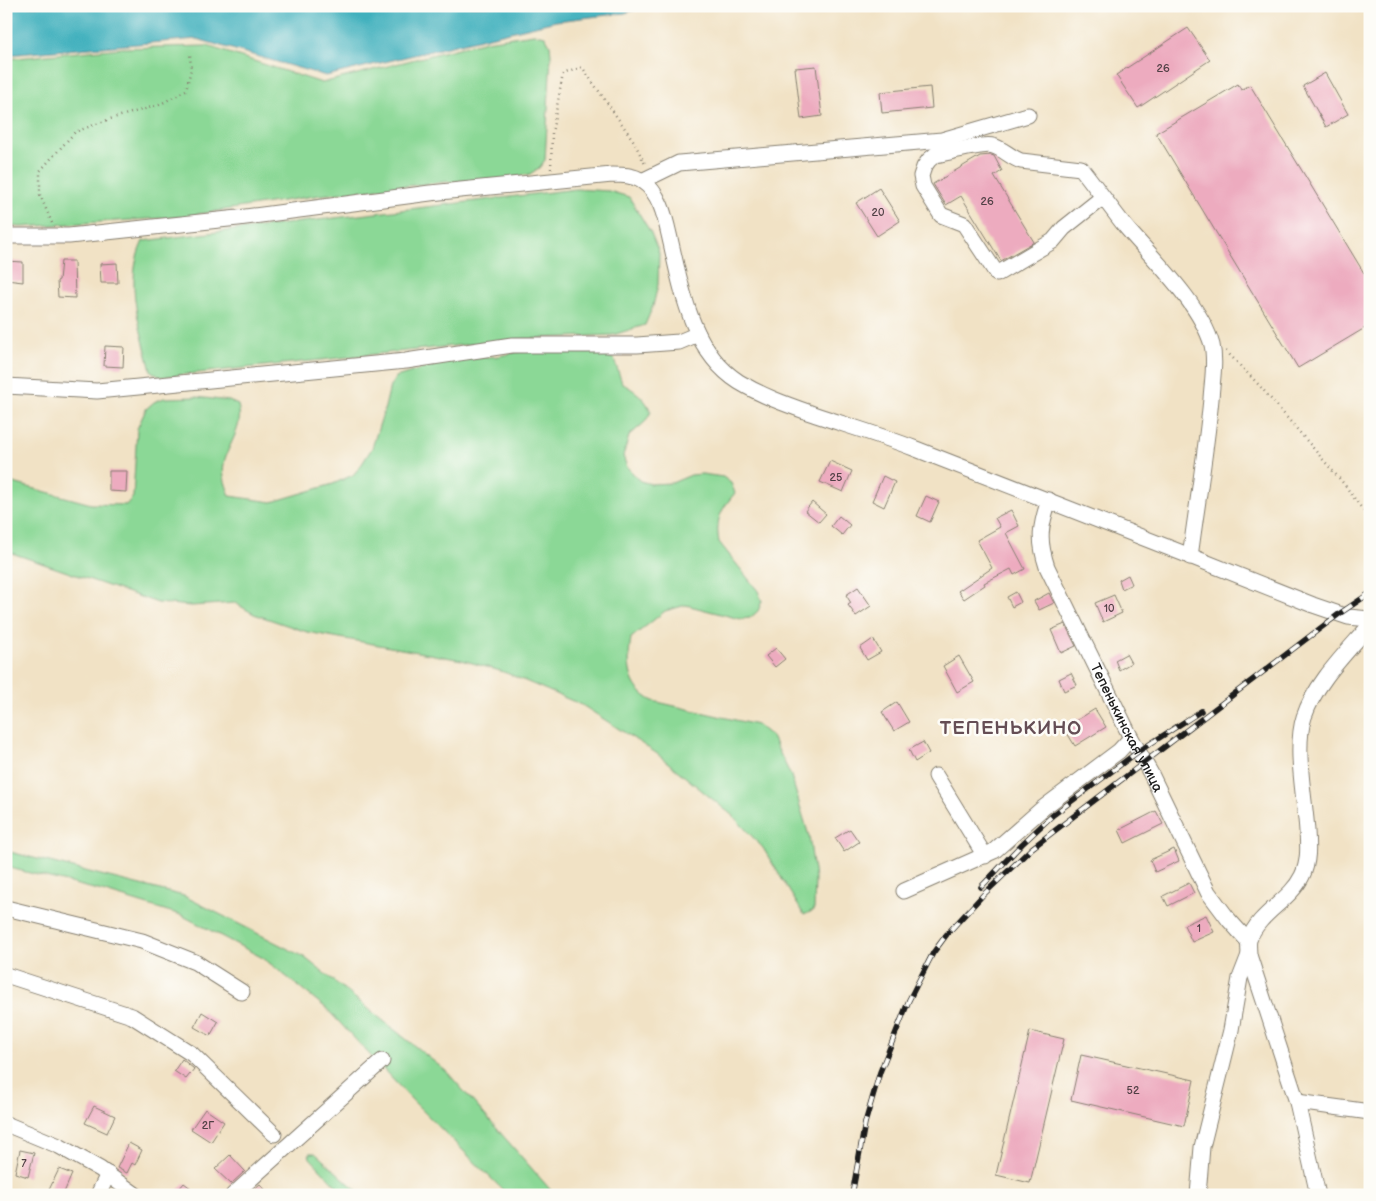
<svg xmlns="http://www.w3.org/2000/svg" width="1376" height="1201" viewBox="0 0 1376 1201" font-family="'Balsamiq Sans',sans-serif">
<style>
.green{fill:#8bd896;stroke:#547a59}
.water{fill:#41b0bd;stroke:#2e666c}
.building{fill:#edabbf}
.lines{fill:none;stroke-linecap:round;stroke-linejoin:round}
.minor-casing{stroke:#867f70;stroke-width:17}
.path{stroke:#867f70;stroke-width:2.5;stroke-dasharray:1 4;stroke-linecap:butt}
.minor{stroke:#fff;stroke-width:15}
.rail-casing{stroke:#1c1c1c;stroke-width:5.5}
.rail{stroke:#fdfcf7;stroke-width:4;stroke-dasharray:11;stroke-linecap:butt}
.labels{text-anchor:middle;stroke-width:5;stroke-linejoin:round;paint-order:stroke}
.number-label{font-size:11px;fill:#504045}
.street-label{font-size:14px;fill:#1c1c1c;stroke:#fdfcf7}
.district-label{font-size:19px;font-weight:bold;letter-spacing:1px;fill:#654e55;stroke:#fdfcf7}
</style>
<rect width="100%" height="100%" fill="#fdfcf7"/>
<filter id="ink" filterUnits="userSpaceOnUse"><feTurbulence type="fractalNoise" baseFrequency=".02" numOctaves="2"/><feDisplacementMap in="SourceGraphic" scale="10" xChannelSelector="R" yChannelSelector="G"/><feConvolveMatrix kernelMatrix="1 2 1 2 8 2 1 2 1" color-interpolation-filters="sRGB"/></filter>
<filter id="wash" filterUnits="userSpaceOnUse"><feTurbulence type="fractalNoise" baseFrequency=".0096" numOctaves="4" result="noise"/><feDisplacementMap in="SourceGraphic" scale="20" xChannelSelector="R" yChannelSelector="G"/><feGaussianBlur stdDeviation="1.12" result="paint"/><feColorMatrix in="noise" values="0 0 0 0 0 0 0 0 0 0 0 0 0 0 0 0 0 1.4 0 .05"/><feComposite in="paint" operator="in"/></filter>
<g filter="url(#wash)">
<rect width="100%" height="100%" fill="#f1e2c5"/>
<path class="green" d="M534 34 545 36 550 45 551 55 545 160 539 168 530 174 508 179 444 182 321 195 179 217 22 227 6 226V59L122 48 207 46 322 83 486 41Z
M576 189 609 191 629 197 651 233 659 253 658 285 653 306 645 325 613 335 519 339 160 377 151 371C141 329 123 282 143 241Z
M541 347 584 348 614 359 622 383C635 391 645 397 651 412L645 422 629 436 623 456 627 467 640 481 651 484 672 483 691 475 702 474 723 477 731 483 735 493C721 510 715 519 719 542L758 591 762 601 758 611 750 618 740 619 686 605 665 611 631 638C627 663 627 688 653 701L757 725 772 737 791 776 809 836 815 878 814 910 804 915 763 848 733 816 656 753 582 705 504 672 462 660 307 632 254 614 235 603 191 606 158 603 6 551V481L91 504 126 505 133 497 137 429 146 409 154 402 164 398 196 397 229 401 238 405C246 433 219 450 224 477 225 483 228 490 230 496L272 502 333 484 353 475 360 467 372 448 385 407 390 386 396 377 447 361 499 356Z
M6 851 184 896 304 957 447 1072 555 1195H508L413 1101 326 1008 263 958 181 915 102 891 6 867Z
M309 1153H315L362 1195H345L310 1158Z"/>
<path class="water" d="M6 6H646L625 13 556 21 326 76 197 39 6 55Z"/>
<g id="blocks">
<path class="building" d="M1188 28 1210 60 1138 108 1116 75Z
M816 66 822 116 801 119 795 68Z
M1325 73 1348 114 1326 127 1303 86Z
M1238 84 1241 90 1250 85 1370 283V325L1298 368 1156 133Z
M930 87 932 108 882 113 880 92Z
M991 155 994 156 1002 171 994 176 1034 242 1001 261 961 196 946 205 933 184 980 156Z
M879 188 900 221 877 236 856 203Z
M6 261 23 262V282L6 280Z
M61 261H74L75 298 58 297 57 281 59 280Z
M117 263 118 283H101L100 264Z
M105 346 124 347 123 367 104 366Z
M830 461 852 471 843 492 820 482Z
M109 471H127L126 492 109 491Z
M883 476 895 482 884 507 872 501Z
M926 496 939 502 930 522 917 516Z
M812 502 826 514 819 522 805 511Z
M1011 510 1019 526 1006 533 1025 569 1014 575 1011 569 984 583 985 585 964 599 958 591 992 568 977 540 1000 527 995 518Z
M839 516 850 525 842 535 831 526Z
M1128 575 1132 584 1122 589 1119 580Z
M858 587 871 606 856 616 848 605 851 603 846 595Z
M1016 592 1021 602 1012 607 1007 597Z
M1049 593 1054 603 1039 610 1034 601Z
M1114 595 1122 613 1103 622 1095 603Z
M1065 624 1076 646 1061 653 1051 630Z
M873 639 881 652 867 660 860 648Z
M776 648 785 659 775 667 766 656Z
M1126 654 1131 663 1119 670 1115 660Z
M959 656 974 682 957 692 943 666Z
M1071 673 1077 685 1064 691 1059 679Z
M897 702 909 722 894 731 882 712Z
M1095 709 1106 727 1075 746 1064 728Z
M923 742 929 753 915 762 909 750Z
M1156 811 1163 824 1125 843 1119 830Z
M850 829 859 842 844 852 835 838Z
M1174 849 1179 861 1155 872 1150 860Z
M1189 883 1194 893 1168 906 1163 896Z
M1206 915 1214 932 1192 942 1184 925Z
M202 1012 218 1022 210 1036 194 1027Z
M1030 1031 1064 1039 1030 1183 996 1175Z
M1081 1055 1194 1080 1184 1126 1071 1100Z
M182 1059 194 1069 186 1079 174 1071Z
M94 1106 115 1116 107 1133 85 1123Z
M205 1109 224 1122 211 1142 191 1129Z
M129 1143 142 1150 135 1165 132 1163 127 1173 117 1168Z
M20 1150 34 1153 28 1177 15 1173Z
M230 1155 245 1171 231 1184 215 1169Z
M59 1169 72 1174 63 1195 49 1190Z
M184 1183 192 1189 188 1195H174Z
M260 1184 270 1195H247Z"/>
</g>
</g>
<g filter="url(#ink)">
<use href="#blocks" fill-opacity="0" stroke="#867f70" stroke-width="1"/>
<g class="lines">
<defs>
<g id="minor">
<path d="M642 181 679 163 942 140 1028 115"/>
<path d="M1103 197 1064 228 1053 241 997 274 964 224 941 215 923 186 921 176 924 167 929 160 935 155C947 153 984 143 993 146 1002 148 1010 157 1021 161L1081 168C1096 187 1110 207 1125 226 1153 259 1200 303 1212 345 1216 362 1212 381 1211 399 1206 452 1197 504 1190 557"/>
<path d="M6 236H69L238 218 430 193 612 175C622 175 633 175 642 181 662 194 666 222 671 243 682 292 693 353 739 382 764 397 788 405 816 415 849 426 883 436 916 449 1048 500 1181 552 1313 605L1348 617 1370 619"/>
<path d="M6 386 97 391 406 361 512 345H637L679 342 698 334"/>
<path id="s1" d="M1049 500C1040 527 1038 540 1047 567L1131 738 1151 774 1208 892 1229 920 1248 941"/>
<path d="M936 776 985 856"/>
<path d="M904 891 994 851 1043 808 1119 751 1131 738"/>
<path d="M6 908 142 941 195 962 242 992"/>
<path d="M6 975 132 1016 192 1054 274 1134"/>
<path d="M1297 1102 1370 1112"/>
<path d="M6 1124 59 1146 100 1169 136 1195"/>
<path d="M98 1195 108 1174"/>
<path d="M233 1195 382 1061"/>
<path d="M1198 1195 1202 1147 1231 1030 1240 978 1249 955"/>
<path d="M1318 1195 1297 1102 1249 955C1249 951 1248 944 1249 940 1258 913 1290 901 1302 876 1309 862 1308 846 1307 831 1305 798 1294 748 1304 717 1315 683 1347 652 1370 625"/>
</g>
</defs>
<use href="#minor" class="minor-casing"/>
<path class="path" d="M551 169 552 133 563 74 582 67 633 140 645 164
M52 223 40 195V171L75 132 110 119 159 105 186 90 191 69 190 54
M1226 351 1259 385 1344 484 1370 520"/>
<use href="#minor" class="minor"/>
<defs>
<path id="rail" d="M981 887 1022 844 1053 815 1139 751 1201 711
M852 1195 865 1123 880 1072 909 1000 933 953 947 934 983 895 1032 848 1339 614 1370 593"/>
</defs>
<use href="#rail" class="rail-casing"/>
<use href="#rail" class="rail"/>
</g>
</g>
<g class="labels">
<g class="number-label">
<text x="1163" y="72">26</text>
<text x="987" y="205">26</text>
<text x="878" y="216">20</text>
<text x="836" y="481">25</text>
<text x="1109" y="612">10</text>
<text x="1199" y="932">1</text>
<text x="1133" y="1094">52</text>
<text x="208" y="1129">2Г</text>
<text x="24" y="1167">7</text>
</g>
<g class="street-label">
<text dy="5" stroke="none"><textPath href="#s1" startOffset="248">Тепенькинская улица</textPath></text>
</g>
<g class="district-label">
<text x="1011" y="734">ТЕПЕНЬКИНО</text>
</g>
</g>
<rect width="1376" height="1201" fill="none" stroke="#fdfcf7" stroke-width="25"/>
</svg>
